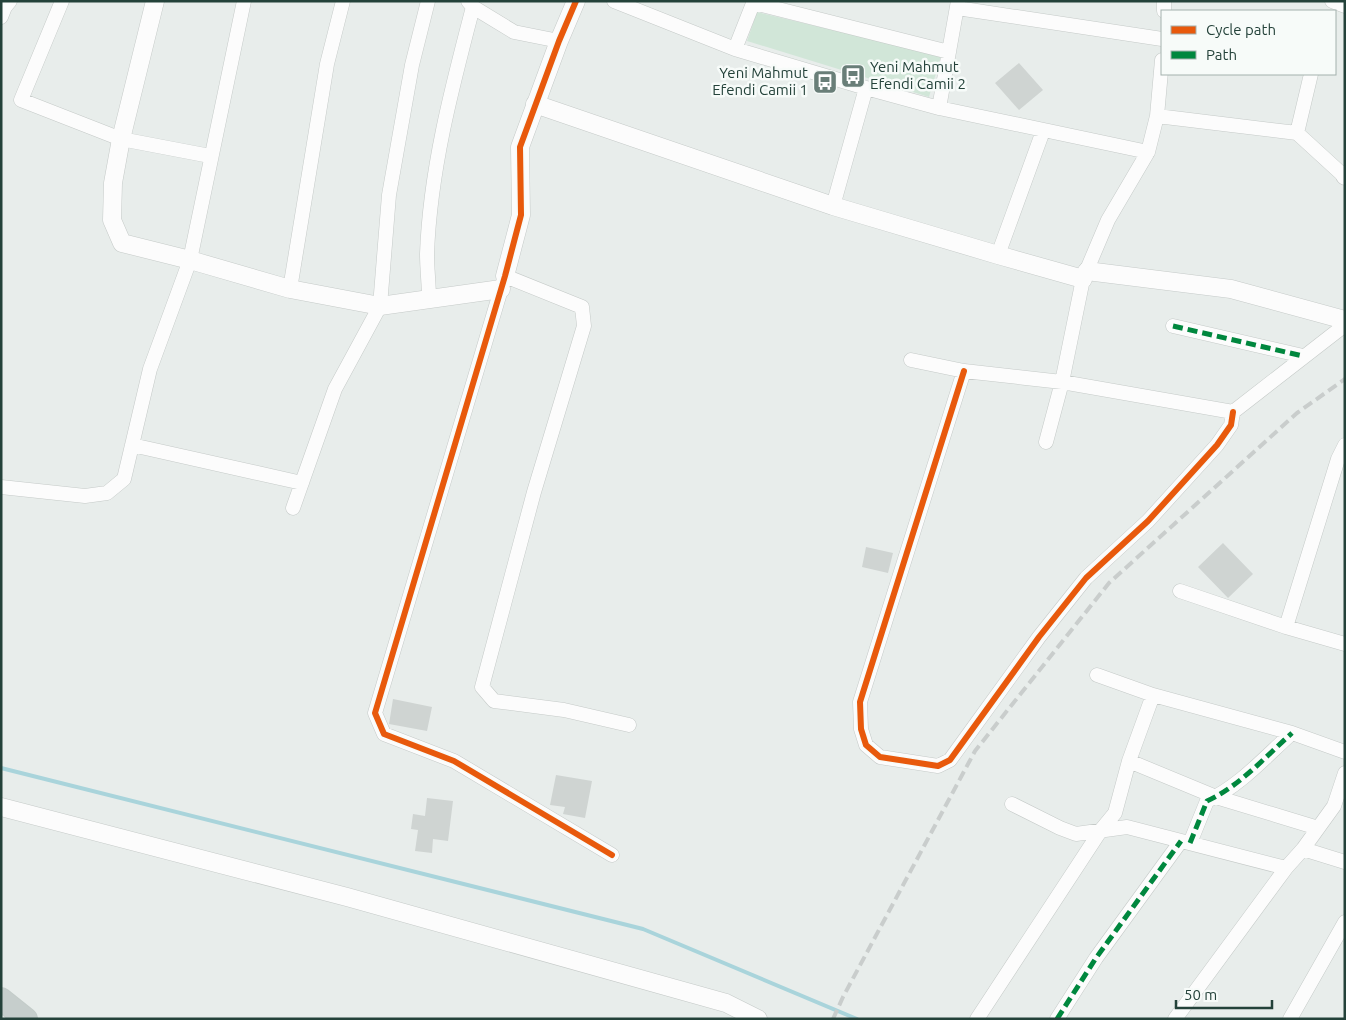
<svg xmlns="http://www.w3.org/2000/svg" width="1346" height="1020" viewBox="0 0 1346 1020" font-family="Ubuntu,sans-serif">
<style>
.green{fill:#d1e6d8}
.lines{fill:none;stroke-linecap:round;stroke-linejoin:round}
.stream{stroke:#a9d4db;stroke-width:4}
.building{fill:#cfd4d2}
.minor-casing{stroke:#c5cac8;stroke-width:15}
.tertiary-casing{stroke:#c5cac8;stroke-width:19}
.trunk-casing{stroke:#c3ccc9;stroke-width:24}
.minor{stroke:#fcfcfc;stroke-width:14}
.tertiary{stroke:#fcfcfc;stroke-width:18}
.trunk{stroke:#c6cecc;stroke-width:22}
.rail{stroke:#c9cdcc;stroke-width:4;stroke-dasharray:10 5;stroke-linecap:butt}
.quiet{stroke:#00873e;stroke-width:5;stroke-dasharray:10 5;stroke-linecap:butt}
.cycleway-casing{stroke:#f7fbf9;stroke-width:9}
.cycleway{stroke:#e8590c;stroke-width:6}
.labels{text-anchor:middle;stroke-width:5;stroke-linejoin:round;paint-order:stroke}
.poi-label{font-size:15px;fill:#24423a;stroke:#f7fbf9;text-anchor:start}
</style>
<rect width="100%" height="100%" fill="#e8edeb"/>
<path class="green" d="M757 12 941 56 929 97 747 41Z"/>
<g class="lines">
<path class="stream" d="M1 768 643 929 857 1019"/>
</g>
<path class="building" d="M1019 63 1043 90 1019 110 995 83Z
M1223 543 1253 574 1228 598 1198 567Z
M866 547 893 553 888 573 862 567Z
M393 699 432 707 427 731 389 724Z
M556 775 592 781 585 818 563 814 565 807 550 805Z
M427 798 453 801 448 841 433 839 432 853 415 851 418 830 411 829 413 814 425 816Z"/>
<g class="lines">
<defs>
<path id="minor" d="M62 1 21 100 121 139 210 156
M468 1 473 7 514 32 559 41
M614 1 735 49 866 88 939 108 1148 152
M1164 1V11
M1332 1 1345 6
M754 3 949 52
M957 8 1162 39
M1 17 5 7 10 1
M735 49 754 1
M939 108 958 1
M1157 116 1297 133 1344 176
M1297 133 1311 74
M833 206 866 88
M998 255 1043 131
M290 289 327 64 343 1
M429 299C429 284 427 269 427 254 430 170 452 87 473 7
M1173 326 1303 356
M911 360 964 371 1062 382 1233 412 1345 325
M964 371 860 702 861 729 866 745 880 757 938 766 950 760 1039 637 1086 578 1148 521 1217 445 1231 425 1233 412
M1046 442 1062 382 1083 279 1108 220 1148 152 1157 116 1162 60
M132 445 302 483
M1 487 85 496 107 493 124 479 150 369 190 260 244 1
M293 508 335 389 380 306 389 195 412 65 428 1
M1180 591 1286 627 1345 644
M1286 627 1338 459 1345 445
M1097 675 1153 695 1292 733 1345 752
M1129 761 1216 797 1318 828
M1012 804 1060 828 1076 834 1127 827 1286 868
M1190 843 1207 801C1240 786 1266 756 1292 733
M1303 849 1345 862
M612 855 454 761 384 734 375 713 505 276 582 307 584 326 534 492 482 687 494 701 564 710 629 725
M977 1019 1101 830 1115 813 1129 761 1153 695
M1057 1019 1096 958 1181 841
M1175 1019 1286 868 1303 849 1334 806 1345 773
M1290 1019 1345 922"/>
<path id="tertiary" d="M155 1 121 139 113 183 112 220 122 243 190 260 290 289 380 306 501 289
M535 104 833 206 998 255 1083 279
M1345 175V176
M1087 271 1231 289 1345 320
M505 276 521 215 520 147 559 41 576 1
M1 807 347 897 726 1003 758 1019"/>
<path id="trunk" d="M1 999 26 1019"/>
</defs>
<use href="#minor" class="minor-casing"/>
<use href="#tertiary" class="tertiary-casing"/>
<use href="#trunk" class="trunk-casing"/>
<use href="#minor" class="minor"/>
<use href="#tertiary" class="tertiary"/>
<use href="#trunk" class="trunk"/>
<path class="rail" d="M833 1019 843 997 975 751 1109 583 1297 413 1345 379"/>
<path class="quiet" d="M1173 326 1303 356
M1190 843 1207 801C1240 786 1266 756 1292 733
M1057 1019 1096 958 1181 841"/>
<defs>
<path id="cycleway" d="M576 1 559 41 520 147 521 215 505 276 375 713 384 734 454 761 612 855
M964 371 860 702 861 729 866 745 880 757 938 766 950 760 1039 637 1086 578 1148 521 1217 445 1231 425 1233 412"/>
</defs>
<use href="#cycleway" class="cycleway-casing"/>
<use href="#cycleway" class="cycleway"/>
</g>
<defs>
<symbol id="bus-square" viewBox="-11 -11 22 22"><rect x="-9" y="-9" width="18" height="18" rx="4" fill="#697e78" stroke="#f7fbf9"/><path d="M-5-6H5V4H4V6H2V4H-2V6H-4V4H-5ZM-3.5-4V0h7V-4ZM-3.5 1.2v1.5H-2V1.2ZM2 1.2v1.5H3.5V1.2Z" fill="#fff"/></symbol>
</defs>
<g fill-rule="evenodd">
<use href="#bus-square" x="839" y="62" width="28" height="28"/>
<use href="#bus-square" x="811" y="68" width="28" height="28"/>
</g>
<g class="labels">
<g class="poi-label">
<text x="870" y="72">Yeni Mahmut<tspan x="870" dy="17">Efendi Camii 2</tspan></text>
<text x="808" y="78" text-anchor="end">Yeni Mahmut<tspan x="808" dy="17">Efendi Camii 1</tspan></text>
</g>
</g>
<rect width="1346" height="1020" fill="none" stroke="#24423a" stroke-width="5"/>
<rect x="1161" y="10" width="175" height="65" fill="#f7fbf9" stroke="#a3b1ad"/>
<rect x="1171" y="26" width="25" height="8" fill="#e8590c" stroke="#a3b1ad"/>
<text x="1206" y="35" font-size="15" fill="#24423a">Cycle path</text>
<rect x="1171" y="51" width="25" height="8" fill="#00873e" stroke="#a3b1ad"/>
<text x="1206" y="60" font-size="15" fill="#24423a">Path</text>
<path d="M1176 1000v8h96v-8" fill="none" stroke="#24423a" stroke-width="2.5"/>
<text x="1184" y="1000" font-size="15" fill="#24423a" stroke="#f7fbf9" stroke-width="4" paint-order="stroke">50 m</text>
</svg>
